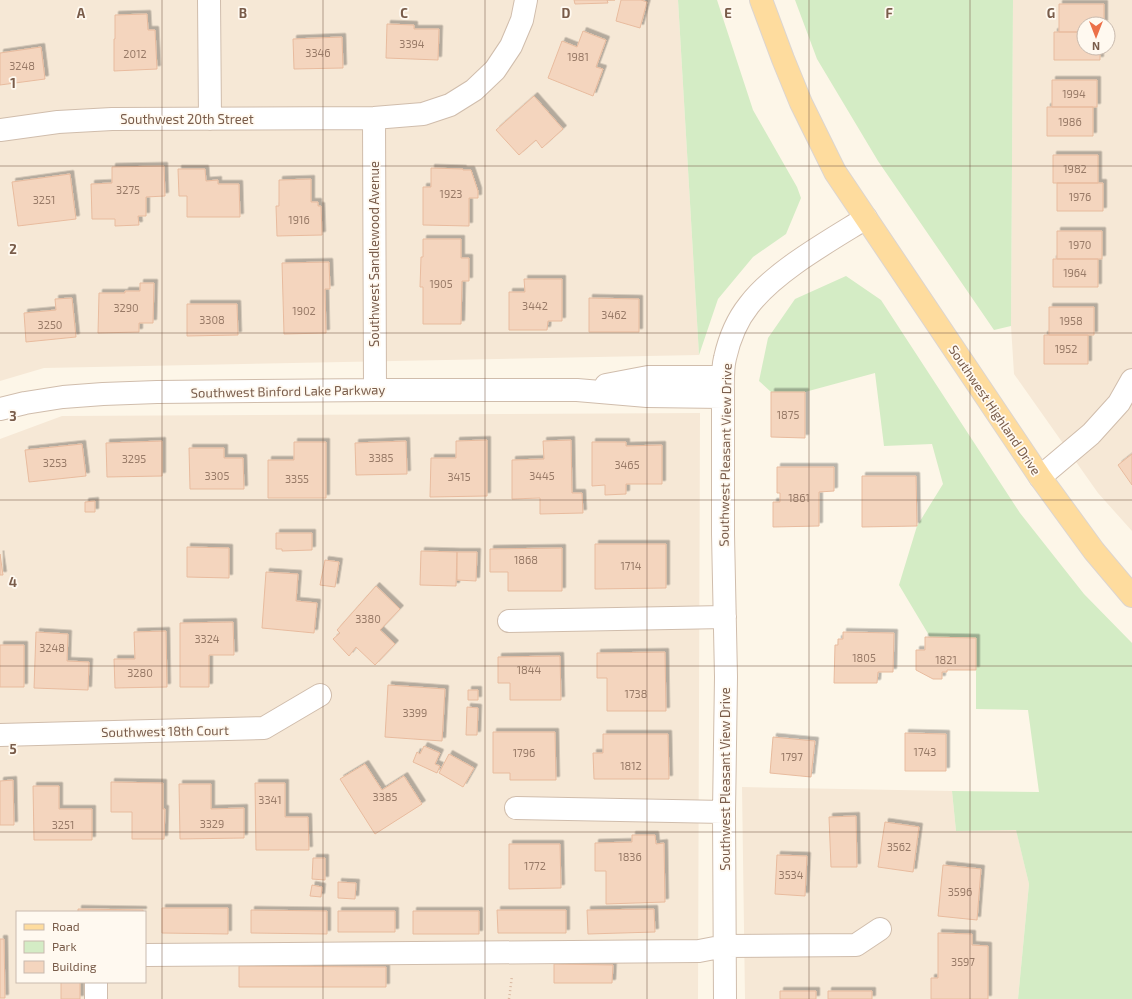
<svg xmlns="http://www.w3.org/2000/svg" width="1132" height="999" viewBox="0 0 1132 999" font-family="'Exo 2',sans-serif">
<style>
.residential{fill:#f6e8d6;fill-rule:evenodd}
.green{fill:#d4ecc5}
.building{fill:#f4d5be;stroke:#e8bb9e;filter:url(#shadow)}
.lines{fill:none;stroke-linecap:round;stroke-linejoin:round}
.minor-casing{stroke:#d0bdac;stroke-width:24}
.major-casing{stroke:#dcd5d0;stroke-width:24}
.path{stroke:#dab8a1;stroke-width:2.5;stroke-dasharray:1 3;stroke-linecap:butt}
.minor{stroke:#fff;stroke-width:22}
.major{stroke:#fedc9e;stroke-width:22}
.grid{fill:none;stroke:#795c4a;stroke-width:1;stroke-opacity:0.55}
.labels{text-anchor:middle;stroke-width:3.5;stroke-linejoin:round;paint-order:stroke}
.number-label{font-size:11px;fill:#987a67}
.street-label{font-size:13px;fill:#795c4a;stroke:#fff9f0}
.grid-label{font-size:13px;text-anchor:middle;font-weight:bold;fill:#795c4a;stroke:#fff9f0;stroke-width:3.5;stroke-linejoin:round;paint-order:stroke}
</style>
<defs>
<filter id="shadow"><feDropShadow dx="3.5" dy="-3.5" stdDeviation="0" flood-color="#0004"/></filter>
</defs>
<rect width="100%" height="100%" fill="#fdf6e8"/>
<path class="residential" d="M0 0H678L699 355 44 368 0 381Z
M1013 0H1132V531L1098 493 1014 374 1011 326ZM1084 24H1108V48H1084Z
M700 413 698 999H0V439L62 416ZM17 912H145V982H17Z
M742 787 952 791 956 831 1016 829 1029 884 1018 999H745Z"/>
<path class="green" d="M678 0H717L753 110 797 187 801 198 786 234 753 257 718 299 699 355Z
M795 0H1013L1011 326 994 330 878 161 817 59Z
M846 276 881 300 1020 513 1084 594 1132 643V999H1018L1029 884 1016 830 956 831 952 791 1039 792 1028 710 976 709V638L930 637 899 585 917 526 943 484 932 444 884 446 875 373 805 392H771L759 381 768 338 795 299Z"/>
<path class="building" d="M574 0H615H607L608 3 575 4Z
M621 0H641L647 2 640 28 616 21Z
M1059 4H1104V24H1084V32H1059Z
M147 14 148 30H155L157 69 114 71V39H115V15Z
M387 24 414 25V29H439L438 60 386 58Z
M583 31 606 40 596 67 603 69 593 96 548 78 562 41 577 47Z
M1054 32H1084V48H1100V60H1054Z
M342 37 343 68 294 69 293 39Z
M41 47 45 79 0 85V53Z
M1052 80H1097V107H1052Z
M534 96 563 129 542 148 536 140 519 155 496 130Z
M1047 107H1093V136H1047Z
M1053 155H1098V183H1053Z
M164 166 165 196 146 197V216H138L139 225 115 226V219H92L91 184 112 183V167Z
M431 168 463 169V170H471L478 191V198H469V226L423 225V187H431Z
M178 169H205L206 181 218 180V184H239L240 217H187V196H179Z
M70 174 76 219 18 226 12 182Z
M311 179V202H318V206H321L322 235 277 236 276 206H279V180Z
M1057 183H1103V211H1057Z
M1057 231H1102V259H1057Z
M423 239H461V258H469V281H462L461 324H423V287H420L421 257H423Z
M1053 259H1098V287H1053Z
M329 262 330 289H325L326 333 284 334 282 263Z
M524 279H562V321H548L547 330H509V292H525Z
M140 283H154L153 323H139V332L98 333 99 293H125V291H140Z
M72 298 76 337 26 342 24 313 56 310 55 299Z
M589 298 639 299V332H589Z
M187 304H237L238 335 187 336Z
M1049 307H1094V335H1049Z
M1044 335H1088V364H1044Z
M771 392H805V438L771 437Z
M487 440V496L430 497 431 458H456V441Z
M571 440 572 493H582L583 513 540 514V498L512 499V460L544 459 543 441Z
M162 441V476L107 477 106 443Z
M406 441 407 474 356 475 355 443Z
M294 442H326V498H268V460H294Z
M592 442H626V446L662 445V484H626V494L605 495V485L592 486Z
M82 444 86 476 29 482 25 450Z
M189 448H224V458H243L244 489H190Z
M1132 454V485L1118 465Z
M777 467H834V491L819 492V526L773 527V502H780V493H777Z
M862 476H916L917 526 862 527Z
M95 501V512H85V502Z
M276 533H312V550L282 551V549H276Z
M595 544H666V588L595 589Z
M187 547 229 548V578L187 577Z
M562 548V591H508V572H490V549Z
M421 551 457 552 456 586 420 585Z
M457 552H477L476 581 457 580Z
M0 554 3 575H0Z
M325 560 339 562 335 587 320 585Z
M266 572 298 574 296 601 317 603 314 633 262 628Z
M376 586 400 609 380 630 395 644 375 665 356 647 349 656 333 639 340 633 337 630Z
M233 622 234 655H209V687H180V623Z
M166 631 167 687 115 688 114 659H135L134 632Z
M36 632 68 634 67 661 89 662 88 690 34 688Z
M843 632 894 633 893 672H878L877 683H834L835 645H838V639H843Z
M925 637 976 638V670H947V672H942V679H933L916 670V650H925Z
M0 645H24V687H0Z
M665 652 666 711H607V678H597V653Z
M560 656 561 700H510V683H498V657Z
M388 685 445 689 442 741 385 737Z
M468 690H478V700H468Z
M467 707 478 708 477 735H466Z
M493 732H555L556 780H510V773H493Z
M905 733 946 734V771H905Z
M603 734H668L669 779H594L593 753H603Z
M773 737 815 741 811 777 770 773Z
M424 746 440 753 435 764 440 766 437 773 413 762 417 752 420 754Z
M449 754 474 768 463 787 439 773Z
M365 764 382 790 404 776 422 804 375 834 340 779Z
M13 780 14 825H0V781Z
M111 782 163 783V809H165L164 839H132V812H111Z
M255 783H285V817H308L309 850H256Z
M179 784H211V809L244 808V838L180 839Z
M33 786H59V809H92V840H34Z
M856 816 857 867H831L829 817Z
M885 822 919 827 913 872 878 867Z
M632 835H655L656 844 664 843 665 902 606 904V871H595V843L632 842Z
M509 844H560L561 888 509 889Z
M777 855 807 856 805 896 775 894Z
M313 858H325V880L312 879Z
M943 865 981 869 977 920 938 916Z
M338 882 356 883 355 899 338 898Z
M312 885 322 887 321 897 310 896Z
M162 908H228V934L162 933Z
M78 909 143 910V912H78Z
M654 909 655 932 588 934 587 910Z
M251 910 327 911V934L251 933Z
M497 910H566V933H498Z
M338 911H395V932H338Z
M413 911H479V934H413Z
M938 933 972 934V945L988 946V999H931V978H938Z
M0 939H4L5 998H0Z
M554 964 613 965 612 983H554Z
M239 966 386 967V987H239Z
M61 982H80V999H61Z
M780 991H816V999H780Z
M828 991H872V999H828Z"/>
<g class="lines">
<defs>
<path id="minor" d="M209 0 210 119
M374 118 375 390
M0 130 58 122 112 119 374 118 423 114 450 105 474 90 495 70 511 46 522 20 526 0
M606 385 648 377H723
M0 409 25 403 63 397 103 394 157 392 375 390H577L647 396 723 397
M1040 477 1091 434 1119 403 1132 380
M509 621 725 617
M0 735 264 728 320 695
M516 808 724 812
M145 955 699 951 725 946 856 945 880 929
M96 982V999
M725 999 724 812 726 677 723 534V397C723 384 722 370 725 358 729 340 737 320 749 305 775 271 829 241 866 218"/>
<path id="major" d="M761 0 783 59 801 103 835 172 1040 477 1094 551 1132 596"/>
</defs>
<use href="#minor" class="minor-casing"/>
<use href="#major" class="major-casing"/>
<path class="path" d="M509 999 512 976"/>
<use href="#minor" class="minor"/>
<use href="#major" class="major"/>
</g>
<path class="grid" d="M162 0V999M323 0V999M485 0V999M647 0V999M809 0V999M970 0V999M0 166H1132M0 333H1132M0 500H1132M0 666H1132M0 832H1132"/>
<g class="labels">
<g class="number-label">
<text x="412" y="48">3394</text>
<text x="318" y="57">3346</text>
<text x="135" y="58">2012</text>
<text x="578" y="61">1981</text>
<text x="22" y="70">3248</text>
<text x="1074" y="98">1994</text>
<text x="1070" y="126">1986</text>
<text x="1075" y="173">1982</text>
<text x="128" y="194">3275</text>
<text x="451" y="198">1923</text>
<text x="1080" y="201">1976</text>
<text x="44" y="204">3251</text>
<text x="299" y="224">1916</text>
<text x="1080" y="249">1970</text>
<text x="1075" y="277">1964</text>
<text x="441" y="288">1905</text>
<text x="535" y="310">3442</text>
<text x="126" y="312">3290</text>
<text x="304" y="315">1902</text>
<text x="614" y="319">3462</text>
<text x="212" y="324">3308</text>
<text x="1071" y="325">1958</text>
<text x="50" y="329">3250</text>
<text x="1066" y="353">1952</text>
<text x="788" y="419">1875</text>
<text x="381" y="462">3385</text>
<text x="134" y="463">3295</text>
<text x="55" y="467">3253</text>
<text x="627" y="469">3465</text>
<text x="217" y="480">3305</text>
<text x="542" y="480">3445</text>
<text x="459" y="481">3415</text>
<text x="297" y="483">3355</text>
<text x="799" y="502">1861</text>
<text x="526" y="564">1868</text>
<text x="631" y="570">1714</text>
<text x="368" y="623">3380</text>
<text x="207" y="643">3324</text>
<text x="52" y="652">3248</text>
<text x="864" y="662">1805</text>
<text x="946" y="664">1821</text>
<text x="529" y="674">1844</text>
<text x="140" y="677">3280</text>
<text x="636" y="698">1738</text>
<text x="415" y="717">3399</text>
<text x="925" y="756">1743</text>
<text x="524" y="757">1796</text>
<text x="792" y="761">1797</text>
<text x="631" y="770">1812</text>
<text x="385" y="801">3385</text>
<text x="270" y="804">3341</text>
<text x="212" y="828">3329</text>
<text x="63" y="829">3251</text>
<text x="899" y="851">3562</text>
<text x="630" y="861">1836</text>
<text x="535" y="870">1772</text>
<text x="791" y="879">3534</text>
<text x="960" y="896">3596</text>
<text x="963" y="966">3597</text>
</g>
<g class="street-label">
<text x="187" y="124">Southwest 20th Street</text>
<text transform="translate(374 254) rotate(-90)" y="5">Southwest Sandlewood Avenue</text>
<text transform="translate(288 391) rotate(-1)" y="5">Southwest Binford Lake Parkway</text>
<text transform="translate(995 410) rotate(56)" y="5">Southwest Highland Drive</text>
<text transform="translate(725 455) rotate(-89)" y="5">Southwest Pleasant View Drive</text>
<text transform="translate(165 731) rotate(-1)" y="5">Southwest 18th Court</text>
<text transform="translate(725 779) rotate(-90)" y="5">Southwest Pleasant View Drive</text>
</g>
</g>
<g class="grid-label">
<text x="81" y="18">A</text>
<text x="243" y="18">B</text>
<text x="404" y="18">C</text>
<text x="566" y="18">D</text>
<text x="728" y="18">E</text>
<text x="889" y="18">F</text>
<text x="1051" y="18">G</text>
<text x="13" y="88">1</text>
<text x="13" y="254">2</text>
<text x="13" y="421">3</text>
<text x="13" y="587">4</text>
<text x="13" y="754">5</text>
</g>
<rect x="16" y="911" width="130" height="72" fill="#fff9f0" stroke="#c9baae"/>
<rect x="24" y="924" width="20" height="6" fill="#fedc9e" stroke="#c9baae"/>
<text x="52" y="931" font-size="12" fill="#795c4a">Road</text>
<rect x="24" y="941" width="20" height="12" fill="#d4ecc5" stroke="#c9baae"/>
<text x="52" y="951" font-size="12" fill="#795c4a">Park</text>
<rect x="24" y="961" width="20" height="12" fill="#f4d5be" stroke="#c9baae"/>
<text x="52" y="971" font-size="12" fill="#795c4a">Building</text>
<g transform="translate(1096 36) rotate(180)"><circle r="19" fill="#fff9f0" stroke="#c9baae"/>
<path d="M0-3L7 15L0 10L-7 15Z" fill="#ec7048"/>
<text y="-6" font-size="11" font-weight="bold" text-anchor="middle" fill="#795c4a">N</text>
</g>
</svg>
